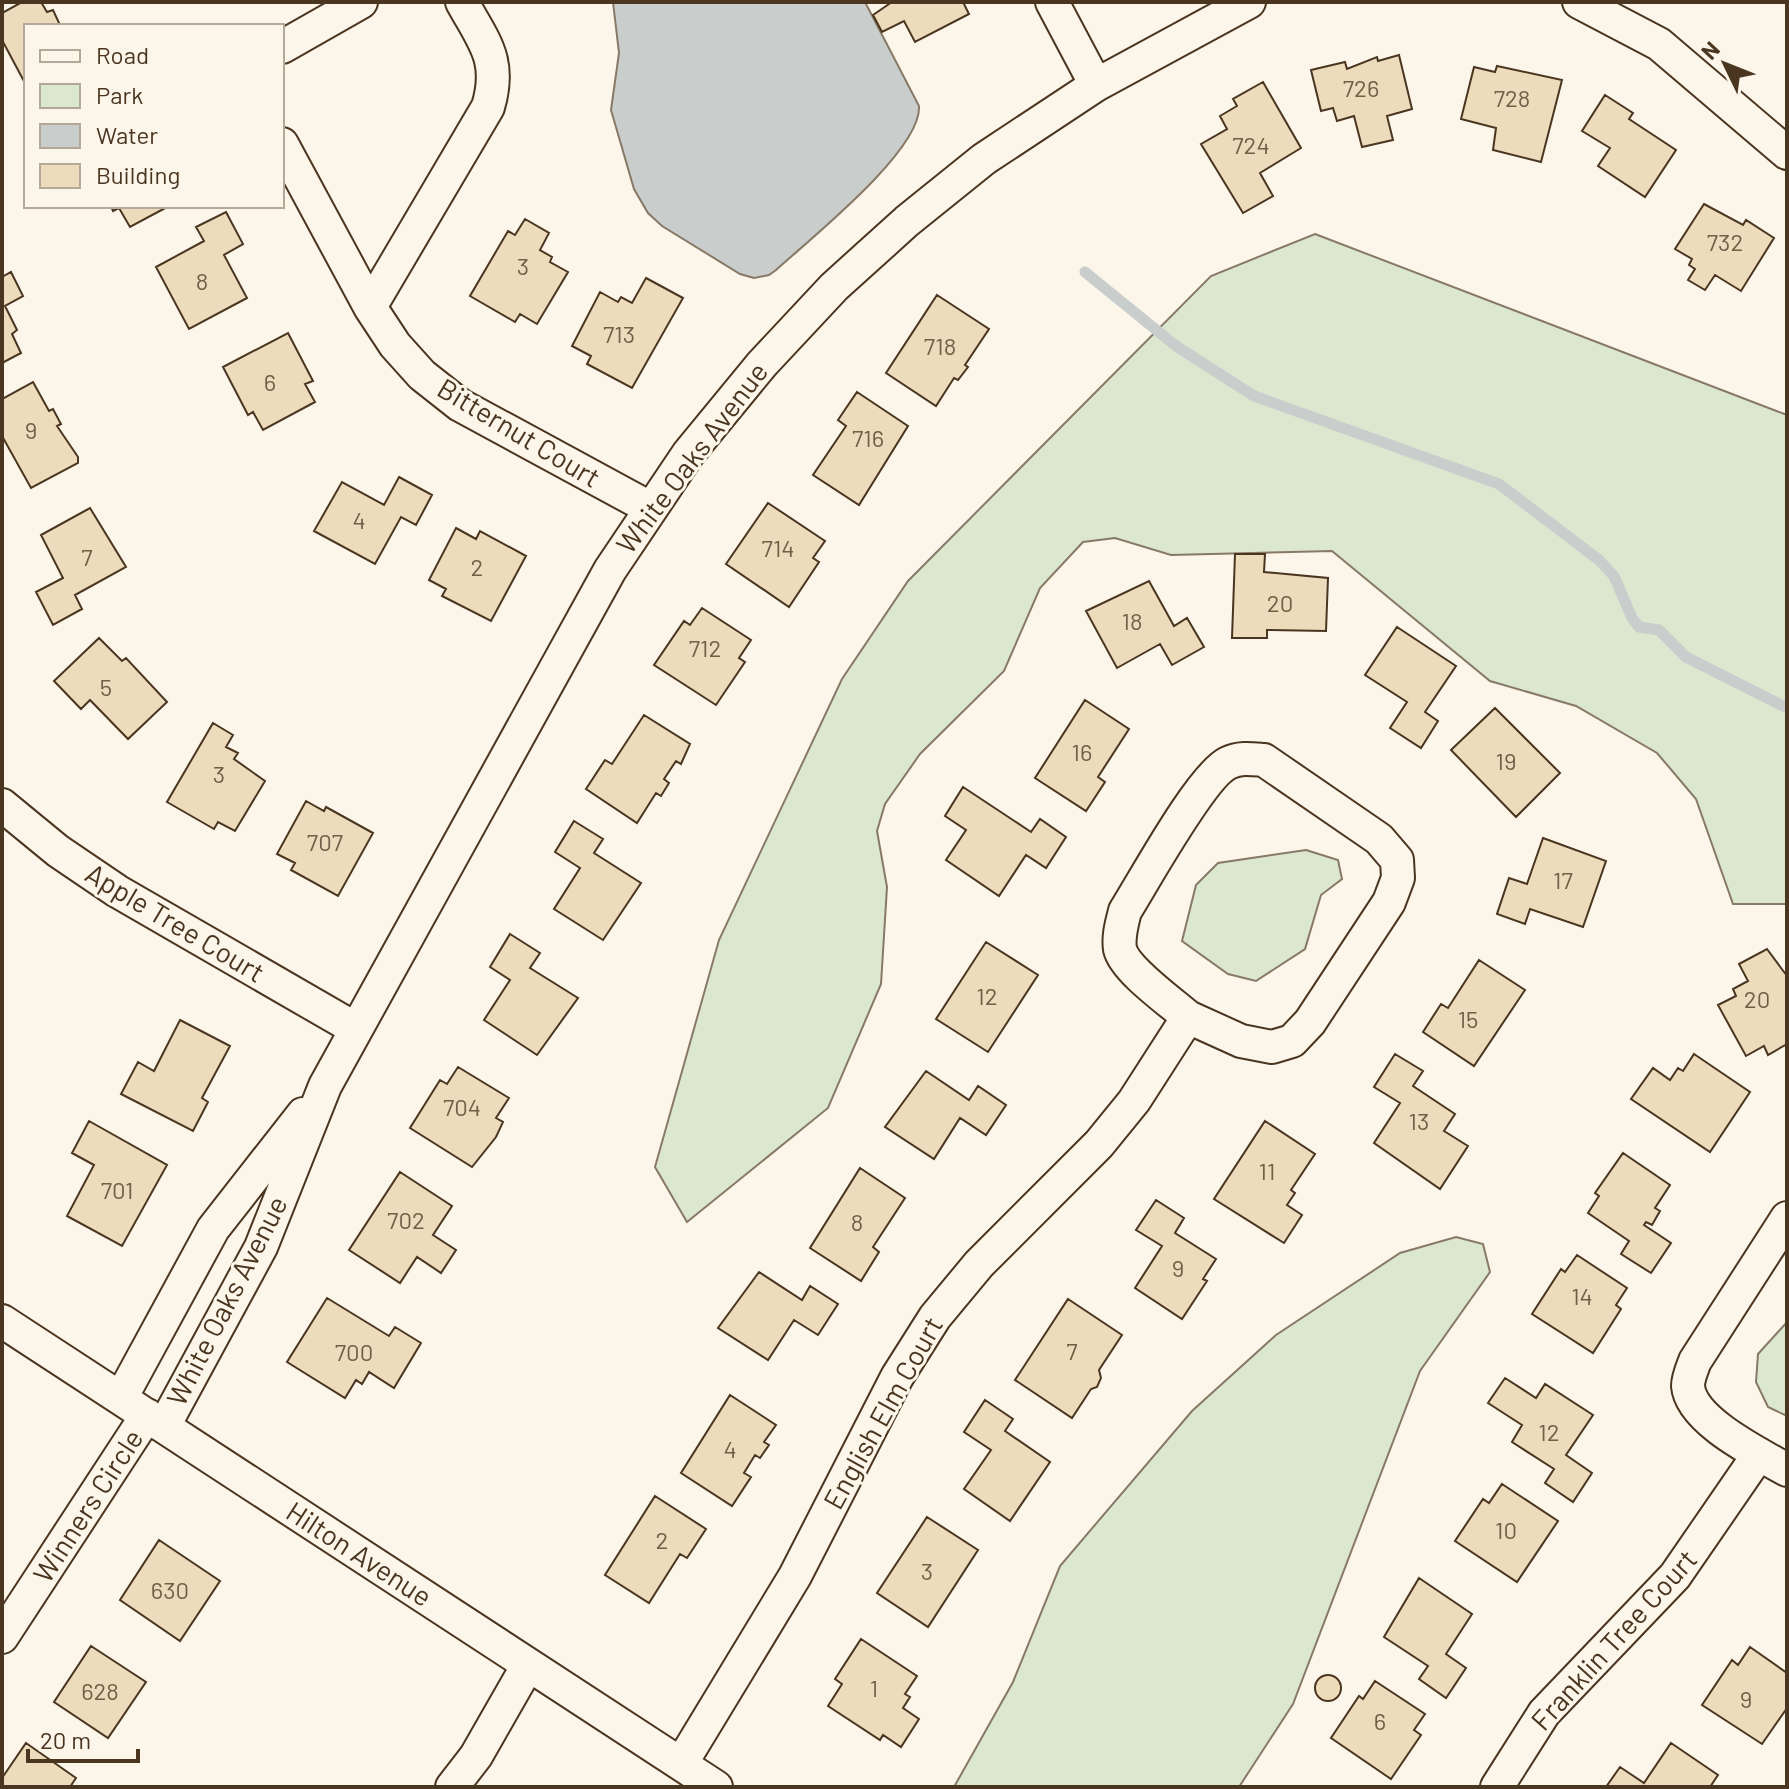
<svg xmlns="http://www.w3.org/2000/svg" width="1789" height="1789" viewBox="0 0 1789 1789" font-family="Barlow,sans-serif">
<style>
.green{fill:#dce7d0;stroke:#887966;stroke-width:2}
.water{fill:#c9cecd;stroke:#887966;stroke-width:2}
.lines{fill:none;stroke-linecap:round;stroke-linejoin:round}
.stream{stroke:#c9cecd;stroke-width:11}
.building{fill:#ecdcbc;stroke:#4a3520;stroke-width:2}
.street-casing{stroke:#4a3520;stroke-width:36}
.street{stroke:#fbf6e9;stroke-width:32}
.labels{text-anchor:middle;stroke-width:6;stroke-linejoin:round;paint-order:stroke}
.number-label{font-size:24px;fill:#725f47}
.street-label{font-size:28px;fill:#4a3520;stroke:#fbf6e9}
</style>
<rect width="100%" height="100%" fill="#fbf6e9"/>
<path class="green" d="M1315 234 1787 415V904H1733L1696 799 1657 753 1576 706 1490 681 1332 551 1171 555 1115 538 1083 542 1040 588 1004 671 920 754 885 804 877 831 887 887 881 984 828 1108 687 1222 655 1167 719 940 842 679 908 581 1211 276Z
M1306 850 1338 860 1342 879 1321 895 1305 949 1256 981 1228 974 1182 941 1196 885 1218 863Z
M1456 1237 1483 1244 1490 1272 1420 1371 1293 1704 1239 1787H954L1013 1682 1060 1566 1192 1411 1276 1335 1400 1253Z
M1787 1322V1416L1768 1407 1756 1382 1758 1354Z"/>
<path class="water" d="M613 2H865L919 106C922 150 810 239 776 270L769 275 754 278 740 274 662 226 648 213 634 189 611 110 619 53Z"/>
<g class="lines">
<path class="stream" d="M1085 272 1176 346 1254 396 1499 484 1599 560 1614 576 1632 618 1639 627 1659 630 1686 657 1787 708"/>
</g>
<path class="building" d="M22 2H41L47 12 53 10 60 25 26 26V85L2 40V13Z
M892 2H963L969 14 915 42 904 21 882 32 873 15Z
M1399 55 1412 109 1387 116 1393 140 1362 147 1354 116 1337 121 1333 108 1321 111 1311 70 1345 62 1347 69 1377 57 1378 61Z
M1497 66 1562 80 1541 162 1493 150 1496 128 1461 119 1474 67 1495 72Z
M1263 82 1301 148 1260 173 1273 196 1243 213 1201 144 1227 129 1220 116 1237 106 1233 99Z
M1605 95 1633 113 1629 119 1676 150 1645 197 1598 166 1610 148 1582 131Z
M1704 204 1743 225 1746 220 1774 238 1741 291 1715 275 1705 290 1688 280 1695 269 1689 265 1692 259 1675 249Z
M111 206H169L130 227 119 208 113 211Z
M226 212 243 244 224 255 247 298 189 329 156 267 204 241 196 227Z
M525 219 549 233 540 250 552 257 550 262 568 272 537 324 520 314 515 322 470 296 508 231 515 235Z
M11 272 23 296 5 306 17 330 12 334 21 353 2 363V277Z
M646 278 683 298 632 388 587 364 591 356 572 346 600 292 618 302 621 297 632 303Z
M937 295 989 329 965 365 968 367 958 380 954 378 936 406 886 373Z
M288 333 313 381 305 384 315 402 263 430 253 412 248 415 223 367Z
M33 382 49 411 53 409 61 424 57 426 78 457V463L31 488 2 436V399Z
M857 392 908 426 859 505 813 475 846 426 838 420Z
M399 477 432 495 416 525 401 517 375 564 314 531 342 482 384 505Z
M768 503 825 541 813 558 819 562 789 607 726 564Z
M90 508 126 567 75 595 82 609 53 625 36 592 63 578 41 535Z
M456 528 476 539 480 531 526 556 491 621 442 596 446 589 429 580Z
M1235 554H1265L1264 572 1328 578 1326 631 1267 630V638H1232Z
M1149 581 1174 626 1187 618 1204 647 1172 665 1160 644 1117 668 1086 611Z
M702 608 751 640 739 658 745 662 716 705 654 665 684 621 690 625Z
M1397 627 1456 666 1425 712 1438 721 1421 748 1390 728 1407 702 1365 675Z
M99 638 122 661 126 658 167 702 128 739 90 700 81 709 54 681Z
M1085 700 1129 729 1098 777 1105 782 1086 811 1035 778Z
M1495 708 1560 773 1516 817 1451 750Z
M644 715 690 744 681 764 676 761 664 779 669 783 661 796 656 793 637 823 586 789 605 760 612 764Z
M213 723 233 735 226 747 238 753 234 759 265 781 235 831 218 822 214 829 167 802Z
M963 787 1031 832 1040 819 1066 837 1046 868 1026 855 999 896 946 860 966 830 945 816Z
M306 801 324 811 326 807 373 833 338 896 291 870 295 863 277 854Z
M574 821 603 839 594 853 641 883 603 940 554 909 580 868 555 852Z
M1543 838 1606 861 1583 927 1530 909 1525 924 1497 914 1509 878 1527 884Z
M510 934 540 953 530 968 578 998 537 1055 484 1020 510 980 490 967Z
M986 942 1038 975 988 1052 936 1019Z
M1767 949 1787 976V1044L1768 1055 1764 1046 1746 1056 1718 1005 1736 996 1733 989 1748 981 1739 964Z
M1479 960 1525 990 1474 1066 1423 1032 1441 1004 1448 1008Z
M180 1020 230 1046 202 1098 208 1102 193 1131 121 1094 138 1062 154 1071Z
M1395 1054 1423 1071 1413 1086 1455 1114 1444 1131 1468 1146 1440 1189 1374 1143 1400 1103 1374 1087Z
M1694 1054 1750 1092 1710 1152 1631 1099 1653 1068 1670 1080 1678 1068 1683 1071Z
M458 1067 509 1098 496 1118 503 1122 496 1137 472 1167 410 1128 440 1080 447 1084Z
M926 1071 969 1100 978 1086 1006 1105 986 1135 960 1118 934 1159 885 1127Z
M89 1121 167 1165 122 1246 67 1216 94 1165 72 1153Z
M1265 1121 1315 1154 1291 1190 1295 1193 1287 1205 1302 1215 1284 1243 1214 1199Z
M1623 1153 1670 1185 1655 1208 1660 1211 1652 1225 1646 1222 1644 1225 1671 1243 1651 1273 1621 1254 1629 1241 1588 1213 1599 1196 1595 1193Z
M860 1168 905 1198 873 1247 879 1252 861 1281 810 1248Z
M400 1172 452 1206 433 1235 456 1250 441 1273 417 1257 400 1283 349 1250Z
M1156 1200 1184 1218 1175 1233 1216 1259 1203 1279 1207 1281 1182 1319 1135 1288 1162 1246 1136 1230Z
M1577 1255 1627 1288 1616 1305 1621 1309 1593 1353 1532 1314 1561 1269 1565 1272Z
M759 1272 802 1300 810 1286 838 1304 818 1335 794 1320 768 1360 718 1328Z
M327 1298 389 1336 395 1327 421 1343 394 1388 369 1372 362 1384 356 1380 345 1398 287 1362Z
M1068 1299 1122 1335 1099 1370 1101 1378 1097 1387 1091 1389 1072 1418 1015 1380Z
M1505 1378 1536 1398 1545 1384 1593 1415 1566 1455 1592 1473 1573 1502 1545 1483 1554 1469 1512 1442 1522 1425 1488 1403Z
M730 1395 776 1425 764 1442 769 1445 760 1458 755 1455 744 1473 751 1477 732 1506 681 1473Z
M985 1400 1013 1419 1005 1431 1050 1462 1010 1521 964 1489 991 1450 964 1432Z
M1502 1484 1558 1521 1517 1582 1455 1541 1483 1499 1489 1503Z
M655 1496 706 1529 687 1558 680 1554 649 1603 605 1575Z
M927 1517 978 1550 928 1627 877 1593Z
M159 1540 220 1581 180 1641 120 1600Z
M1419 1578 1472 1614 1446 1654 1466 1668 1446 1698 1419 1679 1428 1666 1384 1637Z
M861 1639 917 1676 905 1694 910 1697 903 1708 919 1719 901 1747 883 1735 880 1740 828 1706 842 1684 835 1679Z
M91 1646 146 1682 108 1738 54 1702Z
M1750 1647 1787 1673V1708L1762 1744 1702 1705 1732 1660 1738 1665Z
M1315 1688a13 13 0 1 1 26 0a13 13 0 1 1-26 0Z
M1375 1681 1425 1714 1414 1730 1421 1735 1391 1779 1331 1738 1359 1696 1363 1699Z
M26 1743 76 1778 70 1787H2V1778Z
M1671 1743 1718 1775 1710 1787H1606L1620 1767 1644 1783Z"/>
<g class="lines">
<defs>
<path id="street" d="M1052 2 1096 85
M1579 2 1659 44 1787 153
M282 47 361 2
M282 144 370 307 395 345 422 375 460 405 650 508
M370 307 488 107C502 60 484 42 462 2
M2 805 58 851 117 891 356 1029
M1787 1218 1695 1361C1692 1369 1688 1378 1688 1386 1691 1421 1758 1453 1787 1470
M2 1321 716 1787
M121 1398 213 1229 303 1114
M164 1426 261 1247 325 1086 610 570 688 454 762 364 834 287 907 221 984 159 1096 85 1249 2
M2 1637 147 1415
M681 1764 795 1576 897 1377 935 1317 979 1264 1099 1144 1134 1101 1188 1017C1171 1002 1125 970 1120 949 1118 936 1122 923 1125 911 1144 881 1201 776 1228 763 1240 757 1252 759 1264 760L1379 839 1397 860 1398 878 1389 902 1310 1022 1292 1041 1272 1047 1241 1041 1188 1017
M452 1787 476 1756 528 1665
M1497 1787 1544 1713 1675 1576 1759 1454"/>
</defs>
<use href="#street" class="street-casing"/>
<use href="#street" class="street"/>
</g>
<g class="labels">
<g class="number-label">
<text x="1361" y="97">726</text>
<text x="1512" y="107">728</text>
<text x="1251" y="154">724</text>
<text x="1725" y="251">732</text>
<text x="523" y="275">3</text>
<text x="202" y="290">8</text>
<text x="619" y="343">713</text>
<text x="940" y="355">718</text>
<text x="270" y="391">6</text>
<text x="31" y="439">9</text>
<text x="868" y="447">716</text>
<text x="359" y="529">4</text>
<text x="778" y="557">714</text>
<text x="87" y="566">7</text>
<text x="477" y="576">2</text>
<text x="1280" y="612">20</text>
<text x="1132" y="630">18</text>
<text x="705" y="657">712</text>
<text x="106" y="696">5</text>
<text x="1082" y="761">16</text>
<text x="1506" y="770">19</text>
<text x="219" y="783">3</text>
<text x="325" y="851">707</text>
<text x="1563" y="889">17</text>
<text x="987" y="1005">12</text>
<text x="1757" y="1008">20</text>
<text x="1468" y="1028">15</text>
<text x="462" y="1116">704</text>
<text x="1419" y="1130">13</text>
<text x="1267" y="1180">11</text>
<text x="117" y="1199">701</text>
<text x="406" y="1229">702</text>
<text x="857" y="1231">8</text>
<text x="1178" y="1277">9</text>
<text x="1582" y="1305">14</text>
<text x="1072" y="1360">7</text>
<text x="354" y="1361">700</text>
<text x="1549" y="1441">12</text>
<text x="730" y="1458">4</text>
<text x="1506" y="1539">10</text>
<text x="662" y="1549">2</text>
<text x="927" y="1580">3</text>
<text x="170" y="1599">630</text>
<text x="874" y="1697">1</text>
<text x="100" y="1700">628</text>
<text x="1746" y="1708">9</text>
<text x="1380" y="1730">6</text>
</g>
<g class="street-label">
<text transform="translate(519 433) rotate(31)" y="10">Bitternut Court</text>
<text transform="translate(692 458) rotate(-53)" y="10">White Oaks Avenue</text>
<text transform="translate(175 923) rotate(31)" y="10">Apple Tree Court</text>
<text transform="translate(227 1301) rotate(-63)" y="10">White Oaks Avenue</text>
<text transform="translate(883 1413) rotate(-61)" y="10">English Elm Court</text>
<text transform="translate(88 1506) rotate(-57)" y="10">Winners Circle</text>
<text transform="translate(359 1554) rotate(33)" y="10">Hilton Avenue</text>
<text transform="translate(1614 1640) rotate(-48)" y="10">Franklin Tree Court</text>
</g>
</g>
<rect width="1789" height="1789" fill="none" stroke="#4a3520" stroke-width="8"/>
<rect x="24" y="24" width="260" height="184" fill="#fbf6e9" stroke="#b4a999" stroke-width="2"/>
<rect x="40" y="50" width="40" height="12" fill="#fbf6e9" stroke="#b4a999" stroke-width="2"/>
<text x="96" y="64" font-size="24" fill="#4a3520">Road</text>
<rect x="40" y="84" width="40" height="24" fill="#dce7d0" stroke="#b4a999" stroke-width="2"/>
<text x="96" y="104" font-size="24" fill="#4a3520">Park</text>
<rect x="40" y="124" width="40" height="24" fill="#c9cecd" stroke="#b4a999" stroke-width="2"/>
<text x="96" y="144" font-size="24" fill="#4a3520">Water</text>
<rect x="40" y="164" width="40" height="24" fill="#ecdcbc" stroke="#b4a999" stroke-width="2"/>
<text x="96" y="184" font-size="24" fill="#4a3520">Building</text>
<g transform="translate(1725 64) rotate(313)" stroke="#fbf6e9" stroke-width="6" paint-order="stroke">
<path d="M0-6L14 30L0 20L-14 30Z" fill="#4a3520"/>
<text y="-12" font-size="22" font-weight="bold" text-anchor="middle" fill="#4a3520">N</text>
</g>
<path d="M28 1749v12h110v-12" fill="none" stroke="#4a3520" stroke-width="4"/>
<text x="40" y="1749" font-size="24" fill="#4a3520" stroke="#fbf6e9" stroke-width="6" paint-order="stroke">20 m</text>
</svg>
